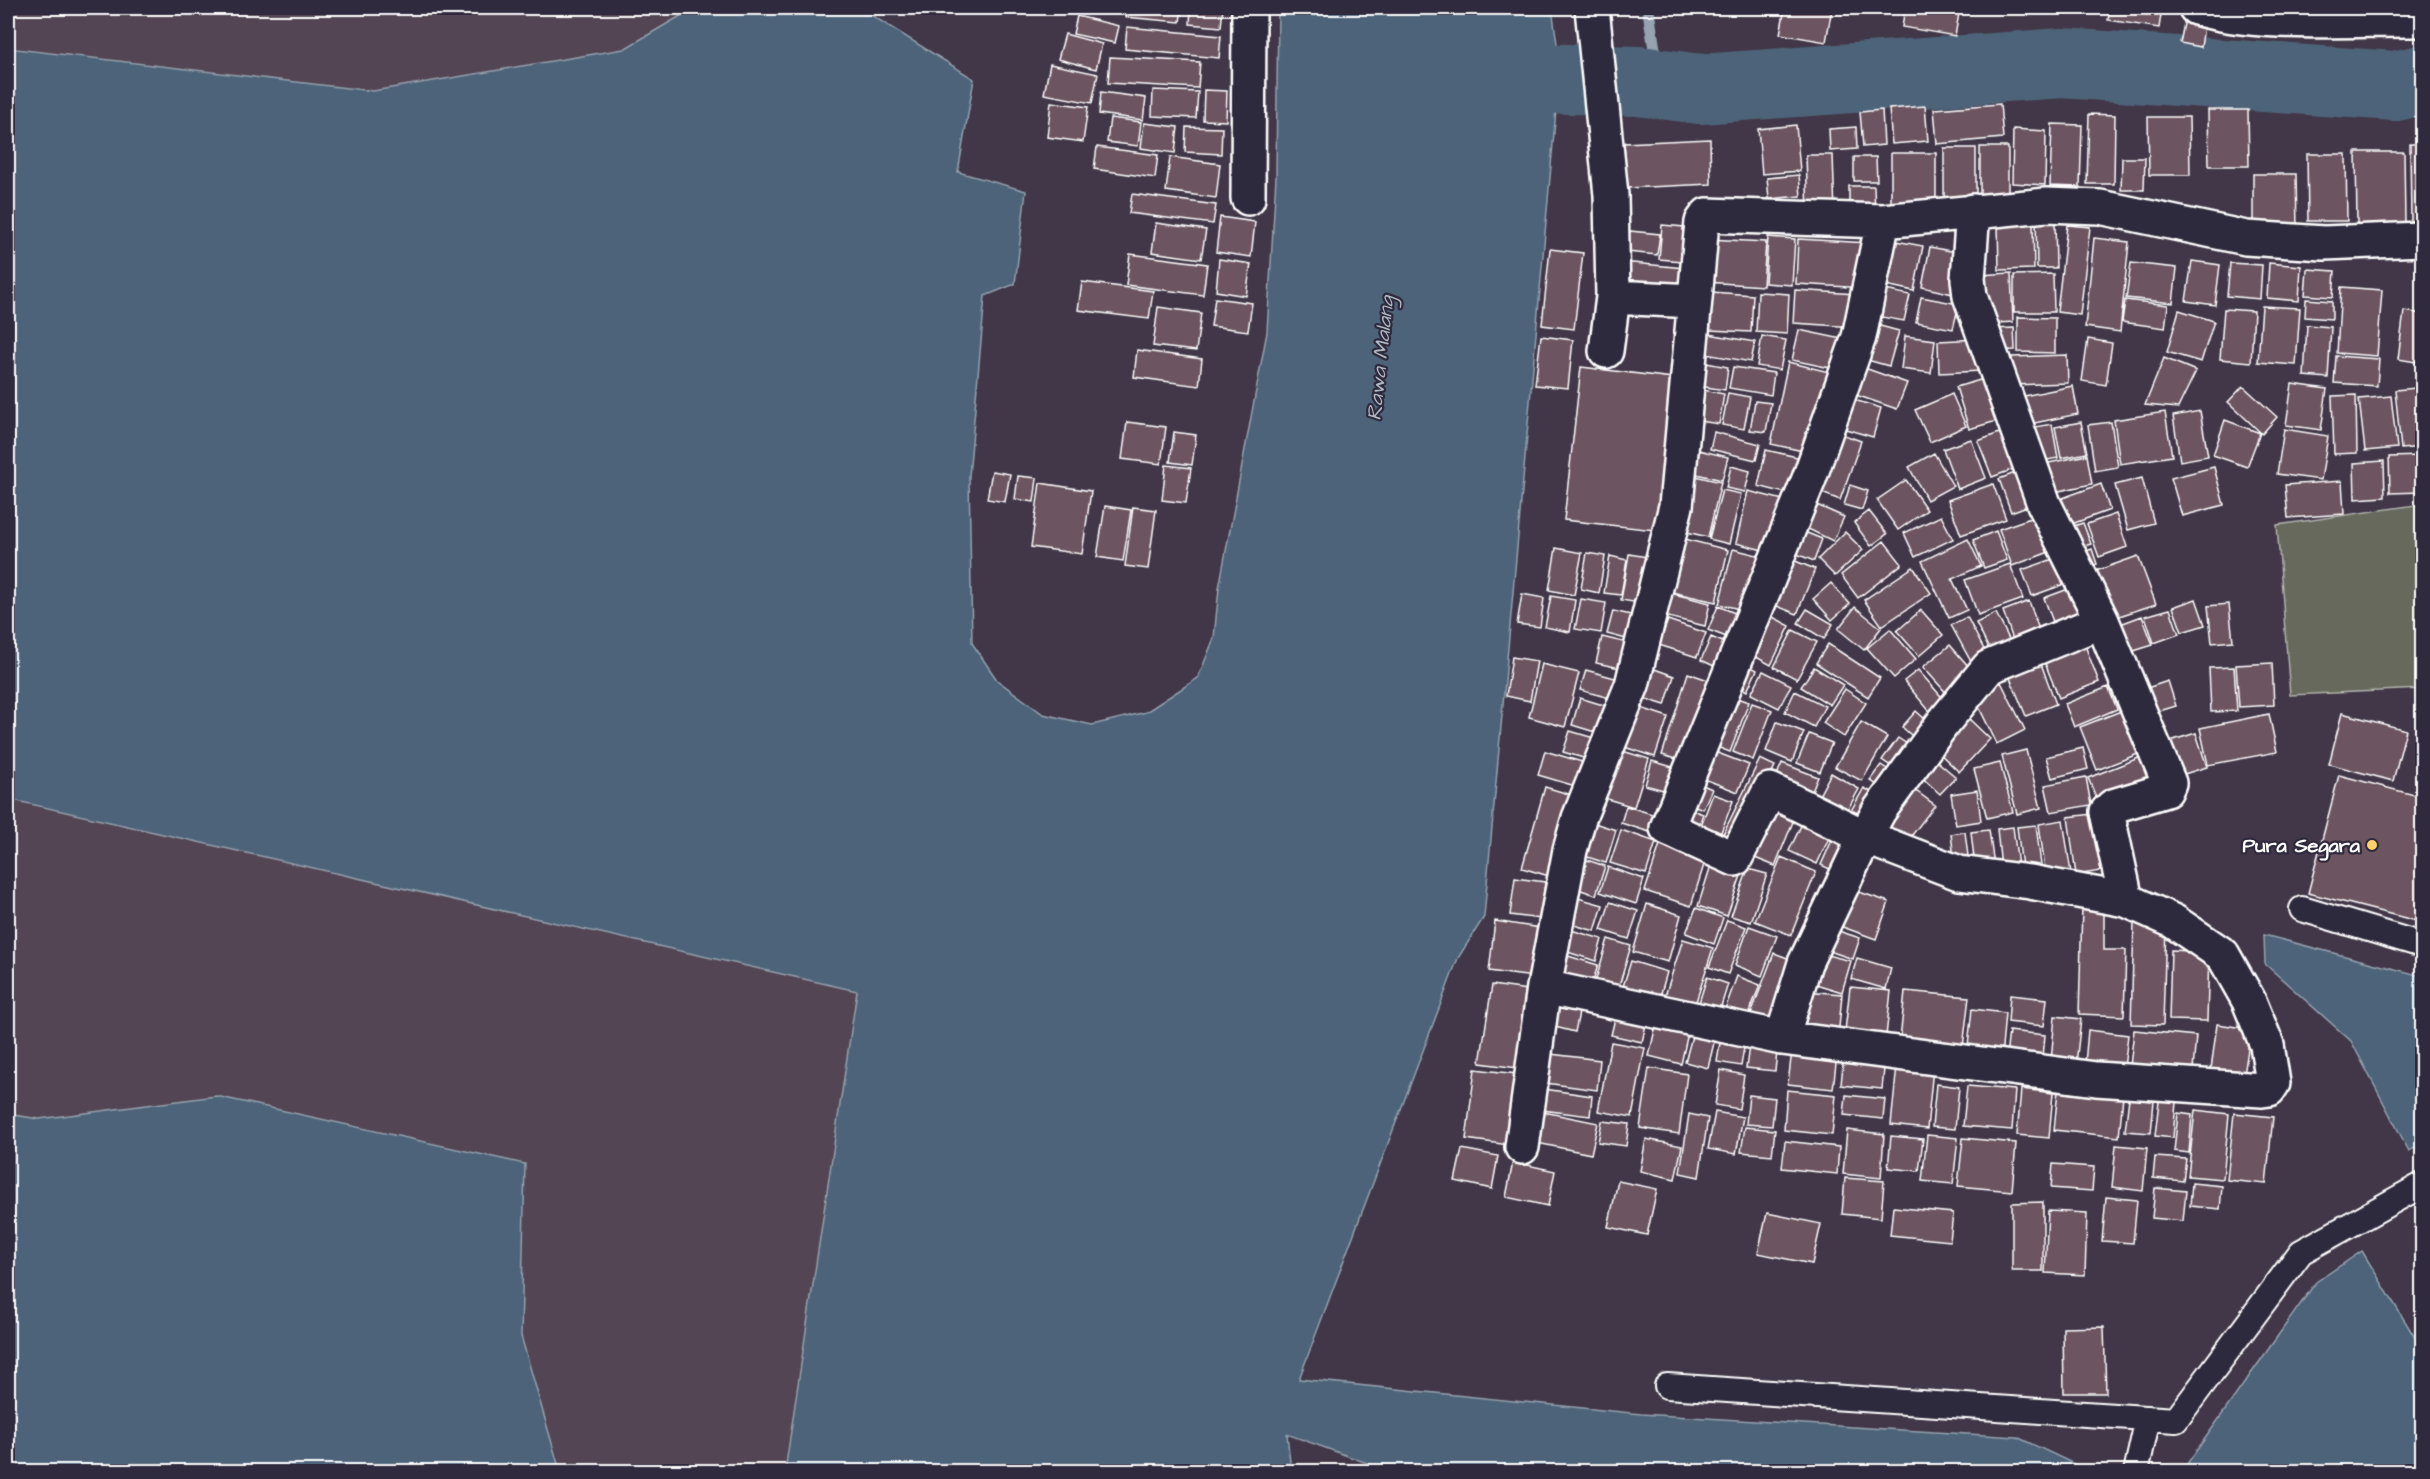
<svg xmlns="http://www.w3.org/2000/svg" width="2430" height="1479" viewBox="0 0 2430 1479" font-family="'Architects Daughter',sans-serif">
<style>
.built{fill:#524453}
.green{fill:#66695b;stroke:#b2b4ad;stroke-width:1.5}
.water{fill:#4e6479;stroke:#95a2af;stroke-width:1.5}
.lines{fill:none;stroke-linecap:round;stroke-linejoin:round}
.stream{stroke:#95a2af;stroke-width:12}
.river{stroke:#4e6479;stroke-width:70}
.building{fill:#6c5460;stroke:#fff;stroke-width:1.5}
.lane-casing{stroke:#fff;stroke-width:28}
.street-casing{stroke:#fff;stroke-width:38}
.lane{stroke:#2f2a3d;stroke-width:24}
.street{stroke:#2f2a3d;stroke-width:33}
.poi-dot{fill:#ffd166;stroke:#2f2a3d;stroke-width:2}
.labels{text-anchor:middle;stroke-width:4.5;stroke-linejoin:round;paint-order:stroke}
.poi-label{font-size:20px;font-weight:bold;fill:#fff;stroke:#2f2a3d;text-anchor:end}
.water-label{font-size:21px;font-style:italic;fill:#afb9c3;stroke:#2f2a3d}
</style>
<rect width="100%" height="100%" fill="#413748"/>
<filter id="ink" filterUnits="userSpaceOnUse"><feTurbulence type="fractalNoise" baseFrequency=".0167" numOctaves="2"/><feDisplacementMap in="SourceGraphic" scale="12" xChannelSelector="R" yChannelSelector="G"/><feConvolveMatrix kernelMatrix="1 2 1 2 8 2 1 2 1" color-interpolation-filters="sRGB"/></filter>
<g filter="url(#ink)">
<path class="built" d="M8 8H694L624 49 373 91 8 48Z
M8 799 858 991 785 1471H560L521 1336 525 1164 39 1119 8 1114Z"/>
<path class="green" d="M2422 504V689L2290 695 2277 525Z"/>
<path class="water" d="M694 8H860L974 79 958 172 1026 191 1015 284 985 296 969 476 972 643 997 680 1043 714 1092 725 1146 712 1198 678 1214 638 1219 588 1267 332 1276 177 1278 8H1552L1560 65 1484 917 1458 958 1299 1379 1641 1414 2017 1437 2089 1471 1392 1472 1287 1434 1291 1471H785L857 991 8 799V48L373 91 624 49Z
M2264 935 2422 976V1144L2409 1151 2351 1041 2265 964Z
M216 1096 525 1164 521 1336 560 1471H8V1114L39 1119Z
M2362 1251 2422 1349V1471H2182L2316 1282Z"/>
<g class="lines">
<path class="stream" d="M1648 8 1660 84"/>
<path class="river" d="M1461 76 1639 81 1700 89 2062 63 2395 86 2422 80"/>
</g>
<path class="building" d="M1093 8H1118V11Z
M1126 8H1182L1180 22 1125 17Z
M1191 8H1223L1221 27 1190 24Z
M1785 8H1832L1826 42 1780 34Z
M1905 8H1960L1955 36 1902 27Z
M2058 8H2087V12Z
M2110 8H2162L2159 28 2108 20Z
M2187 9 2206 13 2201 47 2180 43Z
M1077 16 1119 26 1115 43 1073 34Z
M1127 27 1221 36 1219 58 1125 49Z
M1065 34 1102 44 1096 69 1058 59Z
M1110 57 1200 62 1198 88 1108 83Z
M1050 64 1098 74 1092 103 1044 94Z
M1153 90 1198 92 1196 118 1152 116Z
M1204 90 1227 91 1226 121 1203 120Z
M1101 92 1146 98 1143 120 1099 114Z
M1051 102 1088 107 1083 142 1047 137Z
M2000 104 2003 138 1937 144 1934 109Z
M1925 106 1928 141 1892 144 1889 109Z
M1882 110 1884 145 1863 147 1860 112Z
M2208 110H2248L2249 166H2209Z
M2089 114 2115 115 2114 184H2087Z
M2148 117H2189L2190 175H2149Z
M1110 118 1141 122 1138 146 1107 142Z
M1144 123 1178 127 1175 153 1141 148Z
M2052 124 2082 125 2080 187 2050 186Z
M1796 125 1800 171 1762 174 1758 129Z
M1186 127 1222 128 1221 154 1185 152Z
M1856 127 1857 149 1830 151 1829 129Z
M2013 129 2046 131 2045 185 2012 183Z
M1710 139 1711 184 1627 188 1624 143Z
M2410 144H2422V222H2411Z
M1097 147 1158 155 1155 178 1094 169Z
M1980 147H2008V204H1980Z
M1944 148H1976V206H1944Z
M2356 152H2404L2405 223 2357 224Z
M1891 153H1936V211H1891Z
M2307 154H2346L2347 221H2308Z
M1806 155H1833L1835 214 1808 215Z
M1170 157 1220 164 1216 198 1166 191Z
M1854 157H1876L1877 181H1854Z
M2122 158H2145L2144 190H2121Z
M2253 174H2296L2297 230 2253 231Z
M1799 175 1801 196 1769 199 1767 178Z
M1849 186H1874L1875 217H1849Z
M1132 194 1216 205 1213 224 1129 213Z
M1220 217 1255 222 1251 257 1216 252Z
M2036 220H2055L2056 268H2037Z
M1156 223 1206 230 1201 259 1152 252Z
M2033 223 2034 269 1999 270 1998 224Z
M1662 225 1696 228 1693 262 1659 259Z
M2067 225 2090 227 2080 315 2057 312Z
M1630 231 1660 234 1657 255 1627 252Z
M1768 237 1795 239 1792 285 1765 283Z
M2094 238 2129 242 2120 332 2085 327Z
M1708 239 1766 242 1763 286 1706 282Z
M1798 239 1869 243 1866 288 1796 284Z
M1885 239 1923 246 1914 291 1876 283Z
M1930 247 1961 253 1953 294 1922 287Z
M1550 249 1583 253 1574 329 1542 325Z
M1130 254 1207 264 1203 295 1126 285Z
M1219 259 1251 264 1246 296 1216 291Z
M2192 261 2220 265 2215 305 2186 301Z
M1622 262 1684 268 1683 293 1619 287Z
M2131 263 2177 268 2173 303 2126 298Z
M2230 263 2262 265 2260 299 2227 296Z
M2269 263 2301 266 2299 301 2267 298Z
M2307 269 2335 271 2333 297 2305 295Z
M2011 273 2013 322 1983 324 1980 275Z
M2053 274 2054 312H2014V275Z
M1082 282 1153 291 1149 319 1078 310Z
M2341 287 2382 290 2377 356 2337 353Z
M1875 288 1910 295 1904 321 1870 315Z
M1795 290 1856 294 1855 327 1793 323Z
M1711 292 1753 295 1751 332 1709 330Z
M1758 292 1789 294 1787 334 1756 332Z
M1921 297 1959 304 1953 329 1916 322Z
M1215 298 1252 303 1248 331 1211 326Z
M2306 299 2332 301V319L2305 317Z
M2125 300 2168 305 2165 328 2122 322Z
M2262 306 2300 308 2296 365 2258 362Z
M1158 307 1201 313 1196 351 1153 346Z
M2224 309 2254 311 2251 362 2220 359Z
M2179 310 2214 321 2201 362 2167 352Z
M2404 311 2422 314V363L2398 359Z
M2018 317 2055 318V353L2018 352Z
M1869 323 1899 331 1889 366 1860 358Z
M2307 325 2331 327 2328 378 2304 376Z
M2014 328 2015 350 1993 351 1992 329Z
M1799 330 1847 340 1840 370 1792 360Z
M1703 333 1755 342 1751 362 1700 353Z
M1541 336 1573 340 1568 388 1535 385Z
M1762 336 1786 340 1780 370 1757 366Z
M1905 336 1935 340 1931 373 1901 369Z
M1980 339 1982 371 1939 373 1938 341Z
M2088 339 2112 343 2106 385 2082 381Z
M1137 350 1202 359 1199 386 1134 377Z
M2067 355 2068 383 2012 385V357Z
M2336 356 2379 359 2377 386 2334 383Z
M2164 358 2196 371 2178 408 2145 405Z
M1696 361 1728 367 1725 390 1693 385Z
M1788 362 1829 372 1812 453 1771 444Z
M1856 365 1907 383 1897 409 1847 392Z
M1581 367 1681 379 1664 531 1564 520Z
M1733 367 1774 373 1771 395 1729 388Z
M1994 376 2007 418 1969 429 1956 387Z
M2292 384 2327 389 2321 430 2286 425Z
M2422 385V409L2419 386Z
M2073 386 2078 414 2025 425 2019 397Z
M2243 386 2277 417 2262 434 2228 402Z
M2416 388 2422 447 2401 449 2395 390Z
M1698 389 1724 394 1719 424 1693 420Z
M1728 393 1750 397 1744 429 1722 425Z
M1952 394 1966 426 1930 442 1915 410Z
M2356 395 2357 453 2334 454 2332 396Z
M1841 396 1881 408 1873 437 1832 425Z
M2391 396 2397 448 2365 451 2359 399Z
M1755 401 1771 403 1766 432 1750 430Z
M2200 411 2208 456 2180 461 2173 416Z
M2165 412 2172 456 2120 464 2114 420Z
M2225 420 2260 433 2247 467 2213 455Z
M1127 422 1166 427 1161 464 1122 459Z
M2081 422 2087 453 2061 458 2055 427Z
M2111 422 2118 467 2095 471 2088 425Z
M2052 424 2058 458 2032 463 2024 429Z
M2010 429 2025 465 1992 477 1978 441Z
M2284 429 2328 436 2321 480 2277 474Z
M1833 431 1861 441 1840 500 1812 489Z
M1174 432 1196 435 1192 465 1170 462Z
M1714 432 1760 444 1756 460 1710 449Z
M1971 439 1986 478 1958 489 1943 449Z
M1694 449 1728 457 1722 480 1688 472Z
M1766 450 1806 459 1797 496 1758 486Z
M1934 453 1953 486 1927 500 1909 467Z
M2087 455 2092 484 2045 494 2039 465Z
M2421 456 2422 492 2390 493 2389 457Z
M2384 461 2385 497 2355 499 2354 463Z
M1166 465 1191 468 1186 503 1162 500Z
M1731 466 1750 471 1745 492 1726 488Z
M2214 467 2224 505 2182 516 2171 478Z
M2026 469 2038 502 2011 512 1999 479Z
M992 471 1010 474 1005 502 987 499Z
M1691 475 1721 482 1708 537 1678 530Z
M1018 476 1037 478 1034 502 1015 499Z
M2142 478 2154 523 2128 530 2115 485Z
M1906 480 1927 510 1898 530 1877 500Z
M2342 481 2344 514 2288 518 2285 485Z
M1040 483 1091 491 1082 554 1031 547Z
M1993 484 2006 519 1961 535 1948 500Z
M2101 484 2110 510 2058 529 2049 503Z
M1850 485 1868 491 1862 510 1844 505Z
M1722 490 1741 494 1729 544 1709 539Z
M1748 491 1787 501 1774 553 1736 543Z
M1810 502 1844 517 1833 541 1800 525Z
M1105 506 1131 510 1123 561 1097 557Z
M1133 507 1156 510 1148 569 1125 566Z
M1869 511 1887 534 1871 546 1854 523Z
M2116 514 2127 547 2099 557 2087 524Z
M2039 515 2052 551 2012 566 1999 529Z
M1941 516 1953 539 1915 557 1904 533Z
M2083 523 2091 544 2072 550 2065 529Z
M1797 529 1822 539 1814 561 1787 550Z
M1996 531 2007 560 1984 568 1973 540Z
M1845 532 1863 550 1835 576 1818 559Z
M1681 538 1728 550 1716 602 1667 591Z
M1968 539 1981 566 1952 579 1967 610 1949 618 1922 561Z
M1884 541 1902 564 1858 598 1841 575Z
M1556 548 1582 553 1574 595 1549 590Z
M1733 549 1765 557 1751 612 1719 604Z
M2092 549 2097 564 2080 570 2075 555Z
M1587 553 1605 556 1599 593 1581 589Z
M1629 554 1654 558 1645 604 1621 600Z
M1610 556 1627 560 1621 595 1604 593Z
M1783 556 1815 569 1797 614 1764 601Z
M2138 556 2156 604 2110 619 2093 572Z
M2056 558 2065 584 2032 596 2022 570Z
M2010 564 2023 599 1978 615 1965 580Z
M1913 567 1931 593 1882 626 1864 600Z
M1831 583 1850 604 1832 620 1813 599Z
M2071 588 2084 622 2057 632 2044 598Z
M1666 592 1710 603 1705 626 1660 615Z
M1522 594 1544 598 1540 627 1517 624Z
M1551 596 1575 600 1570 632 1545 627Z
M1581 599 1606 603 1601 633 1575 629Z
M2196 599 2205 625 2182 632 2173 607Z
M2029 601 2043 641 2017 651 2003 611Z
M2229 604 2233 641 2212 643 2208 606Z
M1718 606 1747 618 1737 641 1708 630Z
M1855 607 1881 628 1864 650 1838 629Z
M1807 609 1833 624 1824 639 1798 623Z
M2170 609 2179 634 2154 643 2145 616Z
M1921 610 1943 635 1919 656 1897 631Z
M1613 611 1640 617 1634 641 1607 634Z
M1763 612 1790 626 1771 665 1743 650Z
M1996 613 2012 645 1992 655 1976 623Z
M2142 616 2153 645 2124 654 2115 626Z
M1967 617 1990 661 1975 669 1951 625Z
M1668 620 1706 633 1697 657 1659 645Z
M1890 629 1916 659 1894 678 1867 648Z
M1793 630 1817 642 1797 679 1774 667Z
M2081 635 2099 682 2059 698 2040 651Z
M1602 637 1636 645 1630 670 1596 663Z
M1711 637 1735 647 1725 671 1701 660Z
M1828 644 1880 678 1868 697 1816 663Z
M1950 645 1975 674 1949 696 1923 667Z
M2037 653 2056 704 2026 716 2005 666Z
M1512 657 1537 661 1530 701 1506 696Z
M1738 660 1757 670 1747 691 1727 681Z
M2272 663 2274 705 2239 707 2236 665Z
M1542 664 1579 673 1565 727 1529 717Z
M1646 666 1674 676 1665 705 1636 696Z
M1814 667 1843 685 1830 705 1801 687Z
M2234 667 2237 711 2211 712 2209 668Z
M1586 670 1622 680 1617 700 1580 690Z
M1918 670 1946 702 1932 714 1904 681Z
M1763 671 1791 685 1779 708 1751 694Z
M1688 673 1714 682 1687 762 1662 755Z
M2168 681 2176 706 2143 716 2135 692Z
M2001 682 2025 730 1997 744 1973 695Z
M2108 687 2117 709 2074 727 2065 704Z
M1845 689 1866 703 1844 737 1823 723Z
M1795 691 1825 706 1814 727 1785 712Z
M1724 693 1749 702 1730 752 1704 742Z
M1580 698 1613 708 1605 735 1572 725Z
M1752 703 1772 710 1753 760 1733 752Z
M1632 705 1668 717 1655 757 1618 745Z
M1916 711 1935 728 1921 744 1902 727Z
M2121 711 2138 754 2097 770 2080 727Z
M2342 713 2406 730 2393 781 2329 764Z
M1964 714 1990 739 1959 772 1933 747Z
M2269 714 2277 752 2208 765 2200 728Z
M1777 722 1804 732 1792 762 1766 751Z
M1861 722 1887 737 1862 781 1835 767Z
M1570 731 1604 741 1597 762 1563 752Z
M2196 733 2207 767 2168 779 2157 745Z
M1809 734 1832 743 1820 772 1797 763Z
M1898 738 1916 750 1901 773 1882 760Z
M2083 748 2088 769 2052 778 2046 757Z
M1619 750 1649 759 1634 807 1604 798Z
M1710 750 1749 765 1738 792 1699 777Z
M2026 750 2041 808 2017 814 2002 756Z
M1545 751 1589 764 1582 788 1538 775Z
M1932 757 1956 777 1940 794 1917 773Z
M2141 757 2152 783 2099 804 2088 778Z
M1760 759 1775 766 1732 851 1718 844Z
M1652 761 1686 771 1678 794 1645 785Z
M1782 763 1818 777 1808 801 1772 787Z
M2000 763 2013 812 1987 818 1974 769Z
M1881 765 1896 775 1885 791 1870 780Z
M1831 773 1859 789 1843 818 1815 803Z
M2339 775 2422 797V900L2417 921 2308 893Z
M2086 777 2091 805 2051 812 2045 785Z
M1693 781 1712 789 1703 809 1685 802Z
M1905 783 1935 805 1903 847 1873 826Z
M1545 787 1572 795 1549 876 1522 868Z
M1864 788 1882 798 1864 831 1845 821Z
M1977 790 1981 821 1956 825 1951 794Z
M1713 794 1733 801 1718 840 1698 833Z
M1768 799 1797 812 1775 866 1745 854Z
M1626 806 1665 818 1659 835 1621 823Z
M1680 806 1703 814 1695 836Z
M1807 813 1835 825 1817 864 1789 851Z
M2093 814 2101 871 2076 875 2068 817Z
M1585 820 1616 830 1606 863 1575 853Z
M2063 820 2071 873 2046 876 2039 824Z
M2036 825 2042 873 2023 875 2017 827Z
M2013 827 2018 866 2001 868 1997 829Z
M1837 829 1858 839 1842 875 1821 865Z
M1621 830 1656 842 1646 874 1610 863Z
M1989 830 1994 865 1975 867 1971 832Z
M1965 832 1969 864 1955 866 1951 834Z
M1662 838 1708 852 1691 906 1645 891Z
M1578 857 1605 866 1596 895 1569 886Z
M1781 857 1816 872 1791 935 1755 921Z
M1713 859 1743 870 1727 916 1698 906Z
M1608 867 1644 879 1636 904 1600 892Z
M1748 869 1767 874 1751 922 1731 916Z
M1515 878 1545 882 1541 919 1510 915Z
M1850 889 1889 902 1876 939 1837 925Z
M1567 895 1603 905 1595 931 1560 921Z
M1610 902 1638 911 1629 939 1601 930Z
M1647 904 1681 915 1668 962 1633 952Z
M2082 907 2104 908V950H2126L2124 1016 2079 1014Z
M1696 908 1723 918 1714 944 1686 933Z
M1727 920 1746 927 1728 974 1709 967Z
M1495 921 1540 928 1533 977 1489 971Z
M2134 923 2166 924 2163 1025 2131 1024Z
M1749 926 1777 936 1762 976 1735 965Z
M1826 927 1860 938 1853 959 1820 948Z
M1564 928 1602 939 1596 961 1558 949Z
M1608 939 1631 946 1617 993 1594 986Z
M1683 939 1713 948 1694 1008 1664 999Z
M2171 950 2209 952 2207 1021 2169 1020Z
M1815 952 1851 961 1842 992 1806 981Z
M1558 953 1598 965 1590 991 1550 979Z
M1774 953 1801 963 1777 1026 1750 1016Z
M1857 958 1891 968 1886 989 1851 979Z
M1631 961 1667 972 1658 1004 1621 993Z
M1737 976 1760 985 1746 1021 1724 1012Z
M1707 977 1728 984 1718 1016 1697 1009Z
M1492 985 1535 991 1525 1069 1480 1063Z
M1850 987 1891 991 1885 1045 1844 1040Z
M1804 991 1842 994 1838 1039 1799 1035Z
M1905 991 1969 997 1962 1056 1899 1050Z
M2010 995 2047 999 2044 1026 2008 1022Z
M1550 997 1581 1003 1575 1032 1543 1024Z
M1972 1009 2005 1013 2001 1059 1967 1055Z
M1617 1010 1648 1016 1642 1042 1611 1035Z
M1658 1016 1690 1024 1681 1064 1649 1056Z
M2055 1016 2081 1019 2076 1064 2051 1061Z
M2217 1024 2251 1029 2243 1082 2210 1077Z
M1695 1025 1717 1030 1708 1068 1685 1062Z
M1722 1030 1746 1035 1741 1066 1717 1062Z
M2088 1030 2128 1035 2124 1068 2085 1064Z
M2134 1030 2196 1036 2192 1081 2129 1075Z
M2009 1031 2045 1035 2042 1069 2005 1066Z
M1750 1039 1778 1042 1775 1071 1746 1068Z
M1611 1042 1645 1048 1632 1117 1598 1111Z
M1792 1050 1837 1055 1833 1089 1788 1084Z
M1542 1053 1600 1060 1597 1090 1538 1082Z
M1844 1054 1885 1059 1882 1089 1841 1085Z
M1897 1065 1933 1068 1927 1129 1891 1125Z
M1649 1068 1687 1074 1679 1134 1640 1128Z
M1475 1069 1525 1075 1516 1146 1466 1139Z
M1721 1070 1744 1075 1739 1109 1715 1105Z
M1936 1084 1959 1087 1955 1129 1932 1127Z
M1967 1086 2015 1090 2012 1130 1963 1126Z
M1537 1088 1592 1096 1590 1116 1534 1109Z
M2021 1089 2053 1093 2049 1138 2017 1135Z
M1787 1090 1836 1095 1832 1135 1784 1130Z
M2058 1090 2123 1096 2119 1137 2054 1130Z
M1749 1095 1775 1098 1772 1126 1746 1124Z
M1846 1095 1885 1099 1883 1119 1844 1115Z
M2129 1098 2154 1101 2151 1133 2125 1131Z
M2159 1101 2176 1102 2173 1138 2155 1136Z
M2195 1110 2229 1114 2223 1179 2188 1176Z
M1539 1111 1598 1123 1591 1154 1532 1142Z
M1715 1112 1743 1117 1736 1154 1708 1149Z
M2178 1113 2192 1115 2189 1153 2174 1151Z
M2234 1113 2273 1117 2266 1184 2227 1180Z
M1689 1114 1708 1118 1699 1177 1680 1173Z
M1602 1121 1629 1124 1626 1146 1598 1142Z
M1745 1127 1775 1130 1772 1155 1741 1152Z
M1847 1130 1884 1134 1881 1178 1843 1174Z
M1927 1135 1958 1138 1953 1184 1922 1181Z
M1891 1136 1923 1139 1919 1171 1888 1168Z
M1963 1138 2016 1143 2012 1191 1958 1186Z
M1646 1139 1682 1146 1675 1179 1640 1171Z
M1785 1141 1839 1147 1837 1174 1782 1168Z
M2116 1145 2147 1148 2143 1191 2112 1187Z
M1462 1149 1498 1156 1492 1189 1455 1181Z
M2155 1157 2186 1159 2183 1181 2153 1178Z
M1513 1162 1555 1171 1548 1206 1506 1197Z
M2053 1164 2094 1167 2092 1191 2051 1188Z
M1845 1178 1884 1181 1881 1218 1842 1214Z
M1618 1181 1657 1189 1647 1235 1608 1227Z
M2192 1183 2222 1186 2220 1209 2190 1206Z
M2155 1188 2186 1191 2183 1221 2152 1218Z
M2106 1197 2137 1200 2133 1243 2102 1241Z
M2043 1202V1271H2012V1203Z
M1893 1207 1953 1213 1950 1241 1890 1235Z
M2048 1211 2087 1213 2085 1275 2045 1273Z
M1767 1213 1821 1224 1812 1264 1758 1253Z
M2104 1327 2106 1393H2064L2063 1328Z"/>
<g class="lines">
<defs>
<path id="lane" d="M2302 909 2422 945
M1667 1386 2176 1420 2301 1252 2422 1185
M2136 1472 2148 1418"/>
<path id="street" d="M1592 8 1611 195 1613 297 1606 351
M2196 8C2258 27 2356 19 2422 20
M1248 198 1249 8
M1973 211 1968 279 1970 296 2044 504 2102 621 2169 783 2166 790 2113 806 2107 812 2126 900
M1613 297 1694 301
M1544 987 1782 1038 2096 1079 2262 1090 2269 1089 2273 1083 2267 1045 2249 1001 2223 955 2173 921 2126 900 2030 882 1959 873 1865 837 1770 790 1735 859 1667 828 1809 479 1859 337 1883 221
M1782 1038 1805 963 1865 837 1879 811 1943 723 1989 667 2102 621
M1522 1147 1544 987 1570 850 1579 818 1632 685 1676 506 1702 222 1707 215 1883 221 2046 205 2100 207 2246 238 2324 243 2422 239"/>
</defs>
<use href="#lane" class="lane-casing"/>
<use href="#street" class="street-casing"/>
<use href="#lane" class="lane"/>
<use href="#street" class="street"/>
</g>
</g>
<circle class="poi-dot" cx="2372" cy="845" r="6"/>
<g class="labels">
<g class="poi-label">
<text x="2360" y="852">Pura Segara</text>
</g>
<g class="water-label">
<text transform="translate(1380 358) rotate(-84)" y="7">Rawa Malang</text>
</g>
</g>
<rect width="2430" height="1479" fill="none" stroke="#2f2a3d" stroke-width="30"/>
<rect x="15" y="15" width="2400" height="1449" fill="none" stroke="#fff" stroke-width="2" filter="url(#ink)"/>
</svg>
